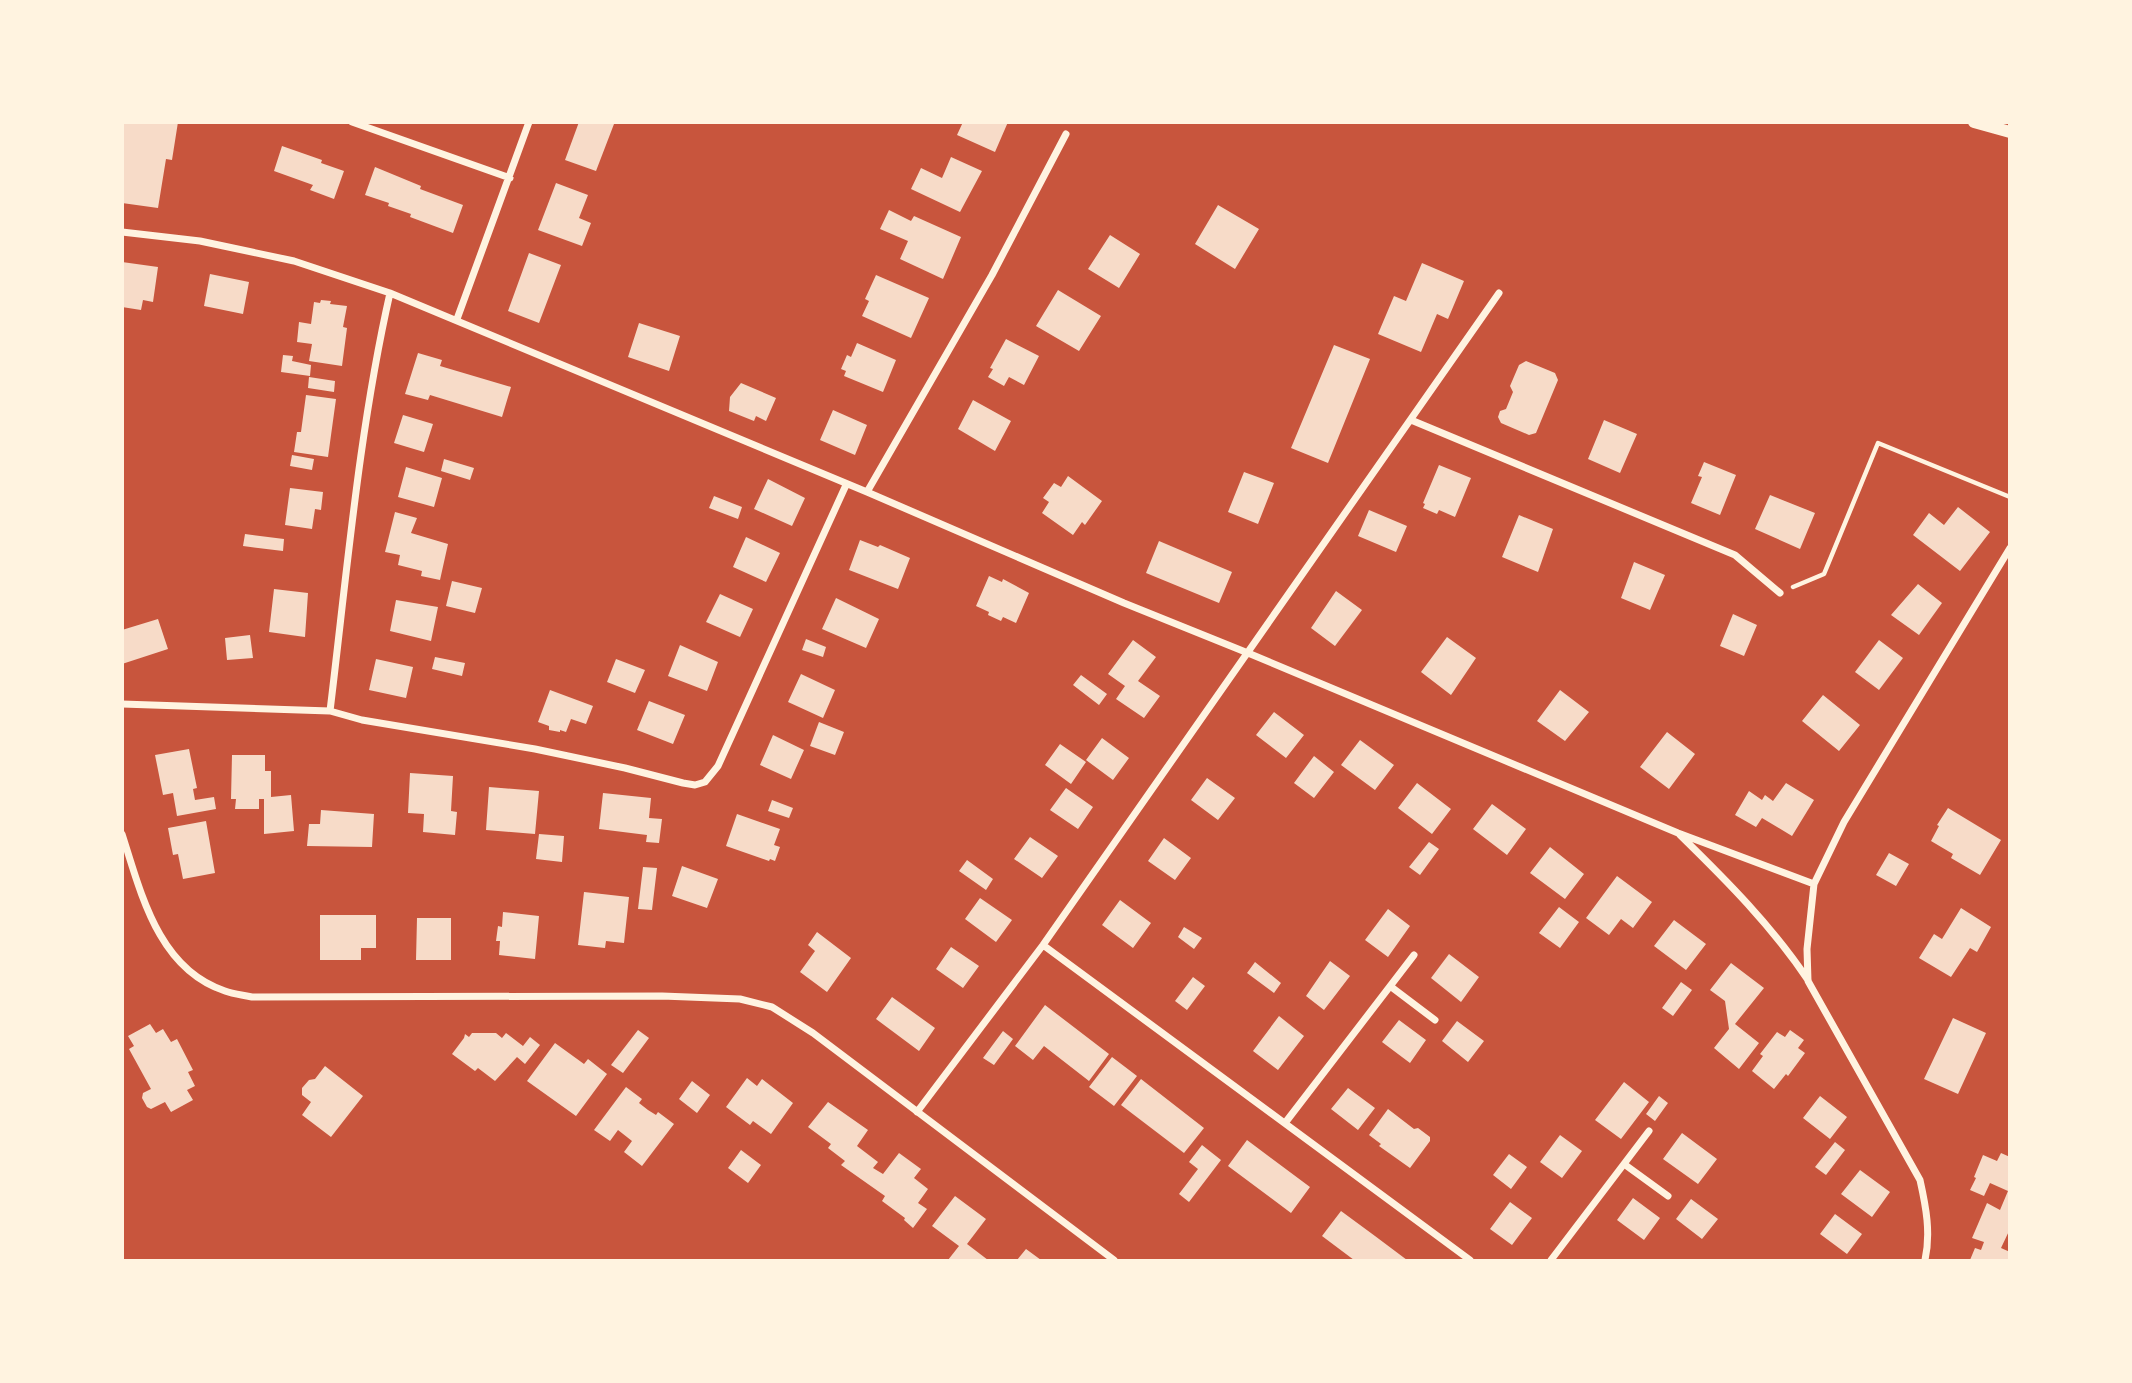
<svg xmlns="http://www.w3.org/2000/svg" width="2132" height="1383" viewBox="0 0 2132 1383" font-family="'Libre Baskerville',serif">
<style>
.building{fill:#f7dbc8}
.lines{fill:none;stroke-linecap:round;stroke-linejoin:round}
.path{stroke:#fff3e0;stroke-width:4.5}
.minor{stroke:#fff3e0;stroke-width:7}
.tertiary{stroke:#fff3e0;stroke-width:12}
</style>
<rect width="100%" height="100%" fill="#c8553d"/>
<path class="building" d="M122 122H178L172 160 166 159 158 208 122 203Z
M579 122 614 124 596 171 565 160Z
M963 122H1008L995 152 957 135Z
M282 146 322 160 321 163 344 171 334 199 310 190 313 185 274 171Z
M951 157 982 171 960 212 911 189 921 168 942 178Z
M375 167 421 186 420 189 463 205 453 233 410 217 411 214 388 206 389 203 365 195Z
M556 183 588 195 579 218 591 223 582 246 538 230Z
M1218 205 1259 229 1235 269 1195 244Z
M889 210 911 221 914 216 961 237 943 279 900 259 908 241 880 229Z
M1110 235 1140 254 1119 288 1088 269Z
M529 253 561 265 539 323 508 311Z
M122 262 158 267 153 302 143 300 141 310 122 307Z
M1422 263 1464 281 1448 319 1437 314 1421 352 1378 334 1394 296 1406 301Z
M210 274 249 282 243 314 204 306Z
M876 275 929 298 911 338 862 316 869 301 865 299Z
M1058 290 1101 316 1079 351 1036 326Z
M321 300 331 301 330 304 347 306 343 327 347 328 342 366 309 361 312 344 297 342 299 322 311 324 314 302 320 303Z
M639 323 680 336 669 371 628 357Z
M1006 339 1039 356 1024 385 1009 377 1004 386 988 377 993 369 990 368Z
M857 343 896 360 883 392 844 376 846 371 841 369 847 355 851 357Z
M1334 345 1370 359 1328 463 1291 448Z
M418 353 442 360 440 366 511 387 502 417 430 395 428 400 405 394Z
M283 355 293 356 292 361 311 365 310 376 281 372Z
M1526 361 1555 373 1558 380 1536 433 1529 435 1501 423 1498 417 1500 411 1506 409 1513 392 1510 386 1519 365Z
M309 377 335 381 334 392 308 388Z
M741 383 776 398 766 421 756 416 754 421 729 411 730 397Z
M306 395 336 399 328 457 294 452 297 432H301Z
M973 400 1011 421 995 451 958 429Z
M833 410 867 425 855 455 820 440Z
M403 415 433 424 424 452 394 443Z
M1604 420 1637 434 1620 473 1588 459Z
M292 455 314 459 312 470 290 466Z
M444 459 474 468 470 480 441 471Z
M1704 462 1736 475 1720 515 1691 503 1702 477 1698 476Z
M1439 465 1471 478 1455 517 1439 510 1437 514 1423 508 1425 504 1423 503Z
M406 467 442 478 434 507 398 497Z
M1244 472 1274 483 1258 524 1228 512Z
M1068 476 1102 501 1085 525 1082 522 1073 535 1042 513 1049 502 1043 498 1054 483 1061 487Z
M768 479 805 498 792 526 754 509Z
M290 488 323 492 321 510 315 509 312 529 285 525Z
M1770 495 1815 513 1800 549 1755 529Z
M714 496 742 507 738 519 709 508Z
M1958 507 1990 532 1960 571 1913 535 1929 513 1944 525Z
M1369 510 1407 526 1396 552 1358 536Z
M395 512 417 518 411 533 448 544 440 580 421 576 422 571 398 565 400 555 385 552Z
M1519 515 1553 529 1538 572 1502 557Z
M245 534 284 539 283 551 243 546Z
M746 537 780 553 766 582 733 567Z
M860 540 878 547 880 545 910 558 898 589 849 570Z
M1159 541 1232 572 1219 603 1146 573Z
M1634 562 1665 575 1650 610 1621 598Z
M989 576 1002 582 1003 579 1029 593 1016 623 1003 617 1001 621 988 615 989 612 976 606Z
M452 581 482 588 475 613 446 606Z
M1918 584 1942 603 1919 635 1891 615Z
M274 589 308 593 305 637 269 632Z
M1336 591 1362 610 1335 646 1311 628Z
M720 594 753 609 740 637 706 622Z
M836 598 879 619 866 648 822 629Z
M396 600 438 607 431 641 390 631Z
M1733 614 1757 625 1744 656 1720 646Z
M158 619 168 649 122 664V630Z
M250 635 253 658 227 660 225 638Z
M1447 637 1476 658 1451 695 1421 672Z
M806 639 826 647 823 657 802 650Z
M1133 640 1156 657 1138 681 1160 696 1144 718 1116 699 1125 686 1108 674Z
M1879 640 1903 658 1879 690 1855 672Z
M680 645 718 662 707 691 668 676Z
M435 657 465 663 462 676 432 669Z
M376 659 413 667 406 698 369 690Z
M616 659 645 670 635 693 607 682Z
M801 674 835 690 823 718 788 702Z
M1081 675 1107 694 1099 705 1073 685Z
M550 690 593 706 586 724 571 719 566 732 560 730V732L549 730V726L538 722Z
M1560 690 1589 712 1565 741 1537 721Z
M1823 695 1860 725 1839 751 1802 721Z
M649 701 685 715 673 744 637 730Z
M1274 712 1304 735 1286 758 1256 735Z
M819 722 844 732 835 755 810 746Z
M1667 732 1695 754 1669 789 1640 767Z
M773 735 804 750 791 779 760 765Z
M1102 738 1129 758 1113 780 1086 760Z
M1360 740 1394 765 1375 790 1341 765Z
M1060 744 1086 762 1071 784 1045 765Z
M189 749 197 788 193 789 195 800 214 797 216 809 177 816 173 793 163 795 155 755Z
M232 755H265V771H271V797L291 795 294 831 264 834V799H259V809H235L236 799H231Z
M1314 756 1334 772 1314 798 1294 783Z
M410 773 453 776 451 811 457 812 455 835 423 832 424 814 408 813Z
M1207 778 1235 798 1218 820 1191 800Z
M1417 783 1451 809 1432 834 1398 808Z
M1786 783 1814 800 1792 836 1762 818 1756 827 1735 815 1749 791 1762 800 1765 795 1773 801Z
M489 787 539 791 535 834 486 830Z
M1066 788 1093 807 1078 829 1050 810Z
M603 793 651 798 649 818 662 819 659 843 646 842 647 835 599 829Z
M772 800 793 808 789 818 768 811Z
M1492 804 1526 829 1507 855 1473 829Z
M1948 808 2001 840 1980 875 1951 858 1953 854 1931 841 1939 826 1937 825Z
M321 810 374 814 372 847 307 846 309 824H320Z
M737 814 780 829 774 845 780 847 775 861 770 859 769 861 726 846Z
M206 821 215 873 183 879 178 854 173 855 168 828Z
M539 834 564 836 562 862 536 859Z
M1030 837 1058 856 1042 878 1014 859Z
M1164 838 1191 858 1175 880 1148 861Z
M1429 842 1439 849 1420 875 1409 867Z
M1550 847 1584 874 1565 899 1530 873Z
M1889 853 1909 864 1896 886 1876 875Z
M967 860 993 879 986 890 959 871Z
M682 866 718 879 707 908 672 896Z
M643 867 657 868 652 910 638 909Z
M1617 876 1652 902 1633 928 1621 919 1609 935 1586 918Z
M584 892 629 897 624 943 606 941 605 948 578 945Z
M980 898 1012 920 996 942 965 919Z
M1120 900 1151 923 1133 948 1102 925Z
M1559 907 1579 922 1560 948 1539 933Z
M1961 908 1991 927 1977 952 1970 948 1951 977 1919 958 1934 934 1942 939Z
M1388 909 1410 926 1388 957 1365 940Z
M503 912 539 916 535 959 499 955 500 941H496L498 926 502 927Z
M320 915H376V948H361V960H320Z
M417 918H451V960H416Z
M1674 920 1706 944 1686 970 1654 946Z
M1184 927 1202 938 1194 949 1178 937Z
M817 932 851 958 827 992 800 972 815 951 808 945Z
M951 947 979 966 963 988 936 969Z
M1449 954 1479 977 1461 1002 1431 978Z
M1330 961 1350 976 1324 1010 1306 996Z
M1255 962 1281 983 1274 993 1247 973Z
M1731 963 1764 988 1735 1024 1759 1043 1739 1069 1714 1048 1729 1029 1725 1001 1710 990Z
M1193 977 1205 986 1187 1010 1175 1001Z
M1681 982 1692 990 1673 1016 1662 1008Z
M892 997 935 1028 919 1051 876 1019Z
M1045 1005 1109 1054 1089 1081 1044 1046 1033 1060 1015 1046Z
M1279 1016 1304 1036 1278 1070 1253 1051Z
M1953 1018 1986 1033 1958 1094 1924 1079Z
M1399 1020 1426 1040 1410 1063 1382 1042Z
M1457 1021 1484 1041 1468 1062 1442 1041Z
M150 1024 156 1033 163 1029 171 1042 177 1039 193 1070 188 1072 195 1086 187 1090 193 1100 171 1112 165 1102 151 1109 147 1107 142 1098 143 1093 151 1089 129 1049 134 1046 128 1036Z
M638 1030 649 1038 623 1073 611 1065Z
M1790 1030 1804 1040 1798 1048 1805 1053 1788 1076 1786 1074 1774 1089 1752 1071 1763 1056 1760 1054 1777 1032 1785 1037Z
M1003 1031 1013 1039 994 1065 983 1058Z
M472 1033H496L502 1038 506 1033 523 1046 530 1037 540 1045 525 1064 517 1057 495 1081 478 1068 475 1071 452 1054 464 1038 465 1034 469 1037Z
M555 1043 584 1064 588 1059 607 1074 576 1116 527 1081Z
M1112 1057 1137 1076 1114 1106 1089 1087Z
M325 1066 363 1096 331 1137 302 1115 311 1102 302 1095V1088L309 1080 315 1079Z
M747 1078 757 1086 762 1079 793 1103 771 1134 753 1121 750 1125 726 1107Z
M1141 1079 1204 1128 1184 1153 1121 1105Z
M692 1081 710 1095 697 1113 679 1099Z
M1624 1082 1649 1102 1621 1139 1595 1120Z
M626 1087 642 1099 639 1103 648 1110 656 1115 658 1112 674 1124 642 1166 624 1152 632 1141 618 1130 610 1141 594 1130Z
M1348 1088 1375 1108 1358 1130 1331 1109Z
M1659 1096 1668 1103 1655 1121 1646 1114Z
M1820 1096 1847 1117 1830 1139 1803 1118Z
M828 1102 868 1130 857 1146 878 1162 873 1168 883 1174 899 1153 921 1169 914 1178 928 1189 918 1203 927 1209 913 1228 904 1220 905 1218 882 1201 885 1196 841 1165 845 1161 828 1148 831 1144 808 1127Z
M1388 1109 1414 1129 1418 1128 1430 1137V1141L1410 1168 1379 1146 1381 1144 1369 1135Z
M1682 1133 1717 1159 1698 1184 1663 1159Z
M1560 1135 1582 1151 1562 1178 1540 1162Z
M1247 1140 1310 1187 1291 1213 1228 1166Z
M1835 1142 1845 1150 1826 1175 1815 1167Z
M1202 1145 1221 1160 1189 1202 1179 1194 1198 1169 1189 1162Z
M741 1150 761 1165 748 1183 728 1168Z
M2001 1153 2010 1157V1229L2001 1248 2010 1252V1260H1970L1975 1248 1981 1250 1984 1242 1972 1238 1987 1203 2000 1210 2008 1191 1990 1183 1984 1196 1970 1190 1976 1178 1974 1177 1983 1155 1997 1161Z
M1509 1154 1527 1167 1511 1189 1493 1175Z
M1860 1170 1890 1192 1872 1217 1841 1194Z
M955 1196 986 1219 967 1244 988 1260H948L959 1246 932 1226Z
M1633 1198 1660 1218 1644 1240 1617 1220Z
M1691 1199 1718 1219 1702 1239 1676 1219Z
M1510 1202 1532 1218 1512 1245 1490 1229Z
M1341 1211 1375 1236 1407 1260H1354L1322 1236Z
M1835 1214 1862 1234 1847 1254 1820 1234Z
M1026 1249 1041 1260H1017Z"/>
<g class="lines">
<path class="path" d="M1793 587 1824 574 1878 443 2010 497"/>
<path class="minor" d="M352 122 510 178
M122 232 200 241 294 261 390 293 867 492 1124 603 1248 653 1678 833 1814 884
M457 319 529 122
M1411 420 1735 555 1780 593
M867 492 992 275 1066 134
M122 704 330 711 362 720 535 749 625 768 683 783 695 785 705 782 718 766 846 485
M330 711C347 572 359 430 390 293
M122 834C141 893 158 969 225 991 233 994 243 995 252 997L662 996 740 999 772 1007 813 1033 1114 1260
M1680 835C1727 881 1771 925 1808 980
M1043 945 1470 1260
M1390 986 1435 1020
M917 1112 1043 945 1499 293
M1285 1123 1414 955
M1624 1164 1668 1196
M1551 1260 1649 1131
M1925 1260C1931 1233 1926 1207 1920 1180L1808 981 1807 949 1814 884 1844 822 2010 548"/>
<path class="tertiary" d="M1974 122 2010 132"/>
</g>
<rect width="2132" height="1383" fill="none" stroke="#fff3e0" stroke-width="248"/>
</svg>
